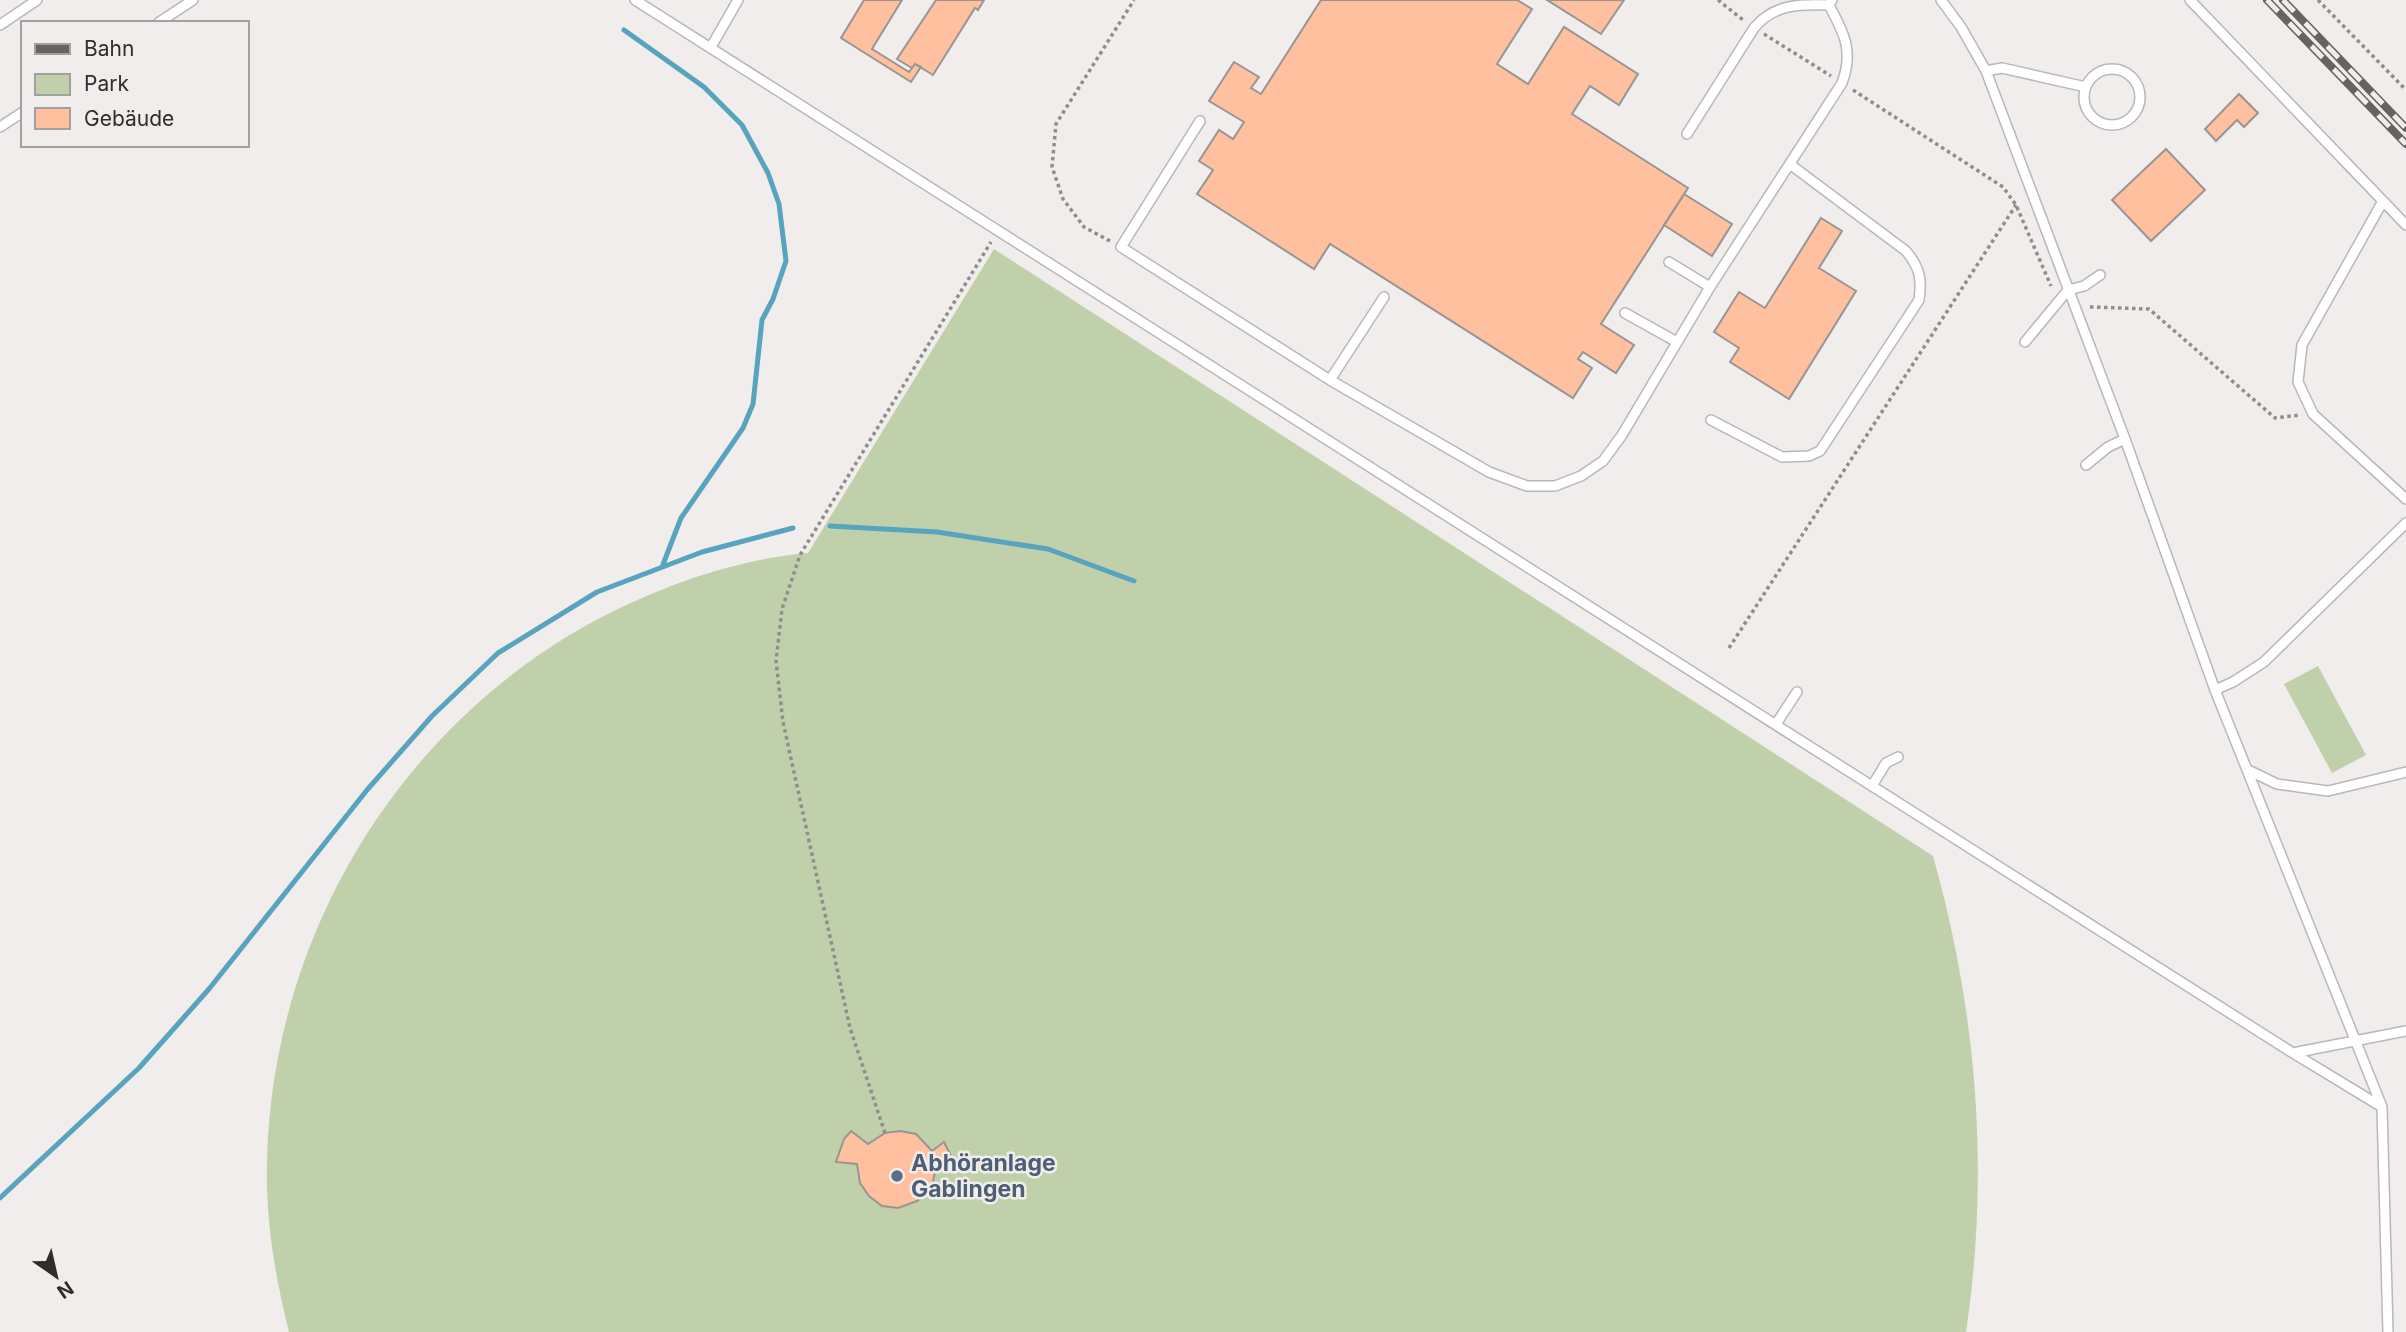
<svg xmlns="http://www.w3.org/2000/svg" width="2406" height="1332" viewBox="0 0 2406 1332" font-family="Inter,sans-serif">
<style>
.green{fill:#bfd0aa}
.lines{fill:none;stroke-linecap:round;stroke-linejoin:round}
.stream{stroke:#58a3bd;stroke-width:5}
.building{fill:#fec09f;stroke:#989593;stroke-width:2}
.lane-casing{stroke:#bab7b6;stroke-width:12}
.path{stroke:#908e8d;stroke-width:3.5;stroke-dasharray:3.5 3.5;stroke-linecap:butt}
.lane{stroke:#fff;stroke-width:9}
.rail-casing{stroke:#666463;stroke-width:8}
.rail{stroke:#f0edec;stroke-width:5;stroke-dasharray:16;stroke-linecap:butt}
.service-dot{fill:#5c6f8a;stroke:#f0edec;stroke-width:2.5}
.labels{text-anchor:middle;stroke-width:5;stroke-linejoin:round;paint-order:stroke}
.service-label{font-size:23px;font-weight:bold;fill:#4e5e75;stroke:#f0edec;text-anchor:start}
</style>
<rect width="100%" height="100%" fill="#f0edec"/>
<path class="green" d="M994 249 1933 856C1977 1012 1990 1171 1966 1332H289C277 1284 268 1235 267 1185 263 956 387 737 587 625 655 588 731 560 808 553Z
M2318 666 2366 755 2332 773 2284 684Z"/>
<g class="lines">
<path class="stream" d="M624 30 704 87 742 125 768 173 779 204 786 261 773 299 762 320 753 404 743 428 681 518 662 567
M830 526 937 532 1048 549 1134 581
M0 1198 139 1068 209 989 367 790 432 716 498 653 597 592 702 552 793 528"/>
</g>
<path class="building" d="M864 0H902L872 49 909 72 915 64 921 67 911 82 841 38Z
M936 0H984L978 10 975 8 933 75 915 64 912 68 897 59Z
M1321 0H1517L1532 9 1497 64 1528 84 1564 27 1638 74 1619 105 1590 86 1572 114 1688 188 1601 324 1634 345 1616 373 1583 352 1578 359 1592 368 1573 398 1330 244 1314 269 1197 194 1213 170 1199 161 1219 130 1233 139 1244 122 1209 101 1234 62 1259 77 1251 88 1261 94Z
M1547 0H1624L1601 34Z
M2239 94 2258 113 2244 127 2237 120 2216 141 2205 129Z
M2166 149 2205 190 2151 241 2112 200Z
M1684 194 1732 224 1712 256 1664 225Z
M1821 218 1842 231 1819 268 1856 291 1789 399 1730 362 1739 348 1714 332 1739 292 1765 308Z
M851 1131 868 1144 885 1133 900 1131 916 1134 932 1151 944 1142 950 1154 951 1166 936 1168 931 1190 917 1201 898 1208 882 1206 869 1196 860 1183 857 1164 836 1162 844 1139Z"/>
<g class="lines">
<defs>
<path id="lane" d="M635 0 1872 786 2293 1053 2382 1107
M1941 0 1961 27 1986 71 2125 439 2215 690 2382 1107 2388 1332
M2190 0 2406 225
M158 23 193 0
M0 25 37 0
M711 47 738 0
M2084 97a28 28 0 1 1 56 0a28 28 0 1 1-56 0Z
M1986 71 2002 68 2086 87
M1200 121 1121 247 1330 380 1489 472 1527 486H1555L1581 476 1603 461 1622 435 1710 287 1842 83C1854 51 1844 33 1829 5
M0 127 23 112
M1687 134 1754 28C1774 4 1799 4 1829 5L1832 0
M2383 201 2302 345 2298 382 2313 414 2406 499
M1669 262 1710 287
M1625 313 1677 342
M2025 342 2068 290 2084 286 2100 275
M1330 380 1384 297
M1711 420 1782 457 1809 456 1820 451 1919 300C1922 279 1920 268 1906 251L1791 165
M2086 465 2108 447 2125 439
M2215 690 2233 682 2264 662 2406 523
M1776 724 1797 692
M2248 770 2277 784 2328 791 2406 772
M1872 786 1886 763 1898 757
M2293 1053 2406 1031"/>
</defs>
<use href="#lane" class="lane-casing"/>
<path class="path" d="M1718 0 1743 20
M2318 0 2406 90
M1764 34 1831 76
M1853 90 2003 187 2016 205 2051 286
M1110 241 1084 227 1063 199 1052 167 1056 124 1134 0
M2090 307 2149 309 2275 418 2300 415
M1729 648 2016 205
M885 1133 850 1028 783 722 776 661 782 609 800 555 991 242"/>
<use href="#lane" class="lane"/>
<defs>
<path id="rail" d="M2267 0 2406 144
M2283 0 2406 128"/>
</defs>
<use href="#rail" class="rail-casing"/>
<use href="#rail" class="rail"/>
</g>
<circle class="service-dot" cx="897" cy="1176" r="7"/>
<g class="labels">
<g class="service-label">
<text x="911" y="1171">Abhöranlage<tspan x="911" dy="26">Gablingen</tspan></text>
</g>
</g>
<rect x="21" y="21" width="228" height="126" fill="#f0edec" stroke="#a3a1a0" stroke-width="2"/>
<rect x="35" y="44" width="35" height="10" fill="#666463" stroke="#a3a1a0" stroke-width="2"/>
<text x="84" y="56" font-size="21" fill="#2f2e2d">Bahn</text>
<rect x="35" y="74" width="35" height="21" fill="#bfd0aa" stroke="#a3a1a0" stroke-width="2"/>
<text x="84" y="91" font-size="21" fill="#2f2e2d">Park</text>
<rect x="35" y="108" width="35" height="21" fill="#fec09f" stroke="#a3a1a0" stroke-width="2"/>
<text x="84" y="126" font-size="21" fill="#2f2e2d">Gebäude</text>
<g transform="translate(56 1276) rotate(146)" stroke="#f0edec" stroke-width="5" paint-order="stroke">
<path d="M0-5L12 26L0 18L-12 26Z" fill="#2f2e2d"/>
<text y="-10" font-size="19" font-weight="bold" text-anchor="middle" fill="#2f2e2d">N</text>
</g>
</svg>
